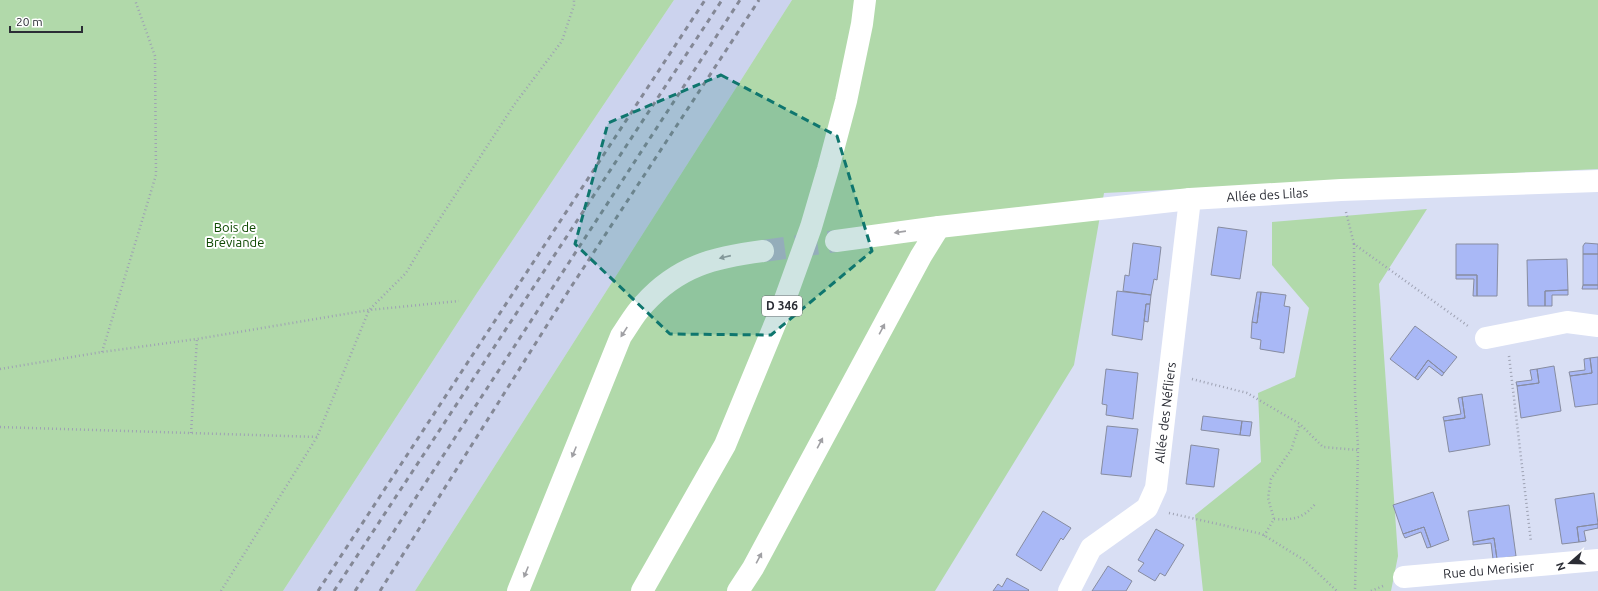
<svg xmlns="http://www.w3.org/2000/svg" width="1598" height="591" viewBox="0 0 1598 591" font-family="Ubuntu,sans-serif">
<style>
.built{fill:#ccd3ee}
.green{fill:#b1d9aa}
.building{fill:#a9b8f6;stroke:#878ca0}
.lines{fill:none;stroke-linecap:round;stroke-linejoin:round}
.major-tunnel{stroke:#b6bbce;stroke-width:22;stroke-dasharray:22 11;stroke-linecap:butt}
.path{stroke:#9ea2b3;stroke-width:2.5;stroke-dasharray:1 3;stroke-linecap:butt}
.minor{stroke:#fff;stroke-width:22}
.major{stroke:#fff;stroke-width:22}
.rail{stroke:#848896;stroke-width:3;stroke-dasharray:5 5;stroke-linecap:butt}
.oneway{fill:#a0a0a4}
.marked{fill:#0f766e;fill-opacity:0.2;stroke:#0f766e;stroke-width:3;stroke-dasharray:8 5;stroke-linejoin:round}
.labels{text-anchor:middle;stroke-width:4;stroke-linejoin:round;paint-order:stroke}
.shield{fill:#fff;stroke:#6b6c72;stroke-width:1}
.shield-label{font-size:12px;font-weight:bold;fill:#2b2d35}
.street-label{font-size:13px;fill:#2b2d35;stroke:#fff}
.park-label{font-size:13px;fill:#0d4801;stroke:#fff}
</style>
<rect width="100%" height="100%" fill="#d9dff4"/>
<path class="built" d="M674 0H792L415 591H283L477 293Z"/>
<path class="green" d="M0 0H674L477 293 283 591H0Z
M792 0H1598V169L1104 193 1074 365 935 591H415Z
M1427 209 1379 284 1398 556 1391 591H1203L1195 515 1261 462 1258 393 1295 377 1309 308 1272 265V222Z"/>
<path class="building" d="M1218 227 1247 231 1240 279 1211 275Z
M1133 243 1161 247 1157 280 1154 279 1151 295 1123 291 1125 275 1129 276Z
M1585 243 1598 244V254H1583V246Z
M1456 244H1498L1497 296H1477V275H1456Z
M1583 254H1598V285H1583Z
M1567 259 1568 290 1545 291V306H1528L1527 260Z
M1456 275H1477V296H1473L1474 279H1456Z
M1583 285H1598V289H1582Z
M1568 290V295H1552V306H1545V291Z
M1117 291 1151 295 1150 304H1146L1142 340 1112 335Z
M1257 292H1261L1257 323 1252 322Z
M1261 292 1286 295 1284 306 1290 307 1284 353 1260 349 1261 340 1251 338 1252 322 1257 323Z
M1146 304H1150L1148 322 1144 321Z
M1415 326 1457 357 1444 373 1428 360 1415 378 1390 359Z
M1598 357V404L1575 407 1570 376 1592 373 1590 358Z
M1590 358 1592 373 1570 376 1569 372 1585 370 1584 359Z
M1428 360 1444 373 1442 376 1429 366 1418 380 1415 378Z
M1554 366 1561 411 1521 418 1517 386 1539 383 1537 369Z
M1106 369 1138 373 1133 419 1106 415 1107 405 1102 404Z
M1537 369 1539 383 1517 386 1516 382 1532 380 1530 370Z
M1482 394 1490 445 1449 452 1444 421 1465 418 1462 397Z
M1462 397 1465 418 1444 421 1443 417 1461 414 1458 398Z
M1203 416 1242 421 1240 435 1201 430Z
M1242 421 1252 422 1250 436 1240 435Z
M1107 426 1138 429 1131 477 1101 474Z
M1191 445 1219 449 1214 487 1186 484Z
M1433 492 1449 540 1431 547 1424 527 1403 534 1393 505Z
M1594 493 1598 524 1577 527 1579 542 1562 544 1555 499Z
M1509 505 1516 556 1497 559 1494 538 1473 542 1468 511Z
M1043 511 1071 528 1063 540 1061 538 1041 571 1016 555Z
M1598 524V528L1584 531 1586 541 1579 542 1577 527Z
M1424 527 1431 547 1427 548 1421 532 1405 538 1403 534Z
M1156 529 1184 545 1165 576 1160 573 1155 581 1138 571 1144 563 1138 560Z
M1494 538 1497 559H1493L1491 543 1473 545V542Z
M1108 566 1132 581 1126 591H1092Z
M1007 578 1029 590 1028 591H993L998 584 1002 587Z"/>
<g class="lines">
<path class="major-tunnel" d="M763 251 836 241"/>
<path class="path" d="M1346 212 1354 244 1468 326
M1354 244 1355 395 1358 447 1355 591
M102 352 156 175 155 56 135 0
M1509 356 1531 542
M0 369 102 352 197 339 369 310 459 301
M1192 379 1247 393 1300 424 1323 447 1358 450
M0 427 317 437
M191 433 197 339
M1169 513 1262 534 1304 560 1337 591
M1274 519C1292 520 1303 519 1315 504
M1264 536 1274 519 1268 498 1271 479 1291 450 1300 424
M221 591 317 437 369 310 406 273 422 246 514 105 562 41 574 5V0
M1371 591 1383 586"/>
<g class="minor">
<path id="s1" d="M939 227 1190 199 1341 190 1598 181"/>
<path d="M1486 338 1567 322 1598 326"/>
<path id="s2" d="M1404 577 1598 560"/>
<path id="s3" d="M1069 591 1091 548 1147 508 1156 488 1190 199"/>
</g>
<path class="major" d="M836 241 939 227
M518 591 621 336C628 326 635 313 644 304 678 266 715 257 763 251
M642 591 725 445 784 302 811 227 828 169 846 101 862 24 865 0
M738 591 753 568 921 256 939 227"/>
<path class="rail" d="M318 591 705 0
M334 591 722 0
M355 591 740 0
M380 591 571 287 759 0"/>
</g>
<defs><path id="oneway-solid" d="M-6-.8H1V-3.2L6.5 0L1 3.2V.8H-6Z"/></defs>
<g class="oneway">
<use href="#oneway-solid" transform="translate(900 232) rotate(172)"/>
<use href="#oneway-solid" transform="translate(725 257) rotate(167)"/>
<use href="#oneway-solid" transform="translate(882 329) rotate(-62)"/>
<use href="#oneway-solid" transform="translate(624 332) rotate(123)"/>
<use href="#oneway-solid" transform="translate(820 443) rotate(-62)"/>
<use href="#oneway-solid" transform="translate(574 452) rotate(112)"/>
<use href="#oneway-solid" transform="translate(759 558) rotate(-62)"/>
<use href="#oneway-solid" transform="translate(526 572) rotate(112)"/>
</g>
<path class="marked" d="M721 75 837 136 872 251 771 335 670 334 575 244 608 123Z"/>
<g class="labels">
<rect class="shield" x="762" y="296" width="40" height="20" rx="3"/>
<g class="shield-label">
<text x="782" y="310">D 346</text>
</g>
<g class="street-label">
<text dy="5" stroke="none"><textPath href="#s1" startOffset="330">Allée des Lilas</textPath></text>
<text dy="5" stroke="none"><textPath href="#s3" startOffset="215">Allée des Néfliers</textPath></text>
<text dy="5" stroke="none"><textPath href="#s2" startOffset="85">Rue du Merisier</textPath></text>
</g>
<g class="park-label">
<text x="235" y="232">Bois de<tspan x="235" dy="15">Bréviande</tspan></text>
</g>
</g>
<g transform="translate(1570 563) rotate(250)" stroke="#ffffff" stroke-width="3" paint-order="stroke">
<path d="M0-3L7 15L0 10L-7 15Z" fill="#2b2d35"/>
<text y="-6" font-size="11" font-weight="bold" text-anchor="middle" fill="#2b2d35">N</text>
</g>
<path d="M10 26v6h72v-6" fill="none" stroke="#2b2d35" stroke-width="2"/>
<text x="16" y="26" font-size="12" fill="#2b2d35" stroke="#ffffff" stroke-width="3" paint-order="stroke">20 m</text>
</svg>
